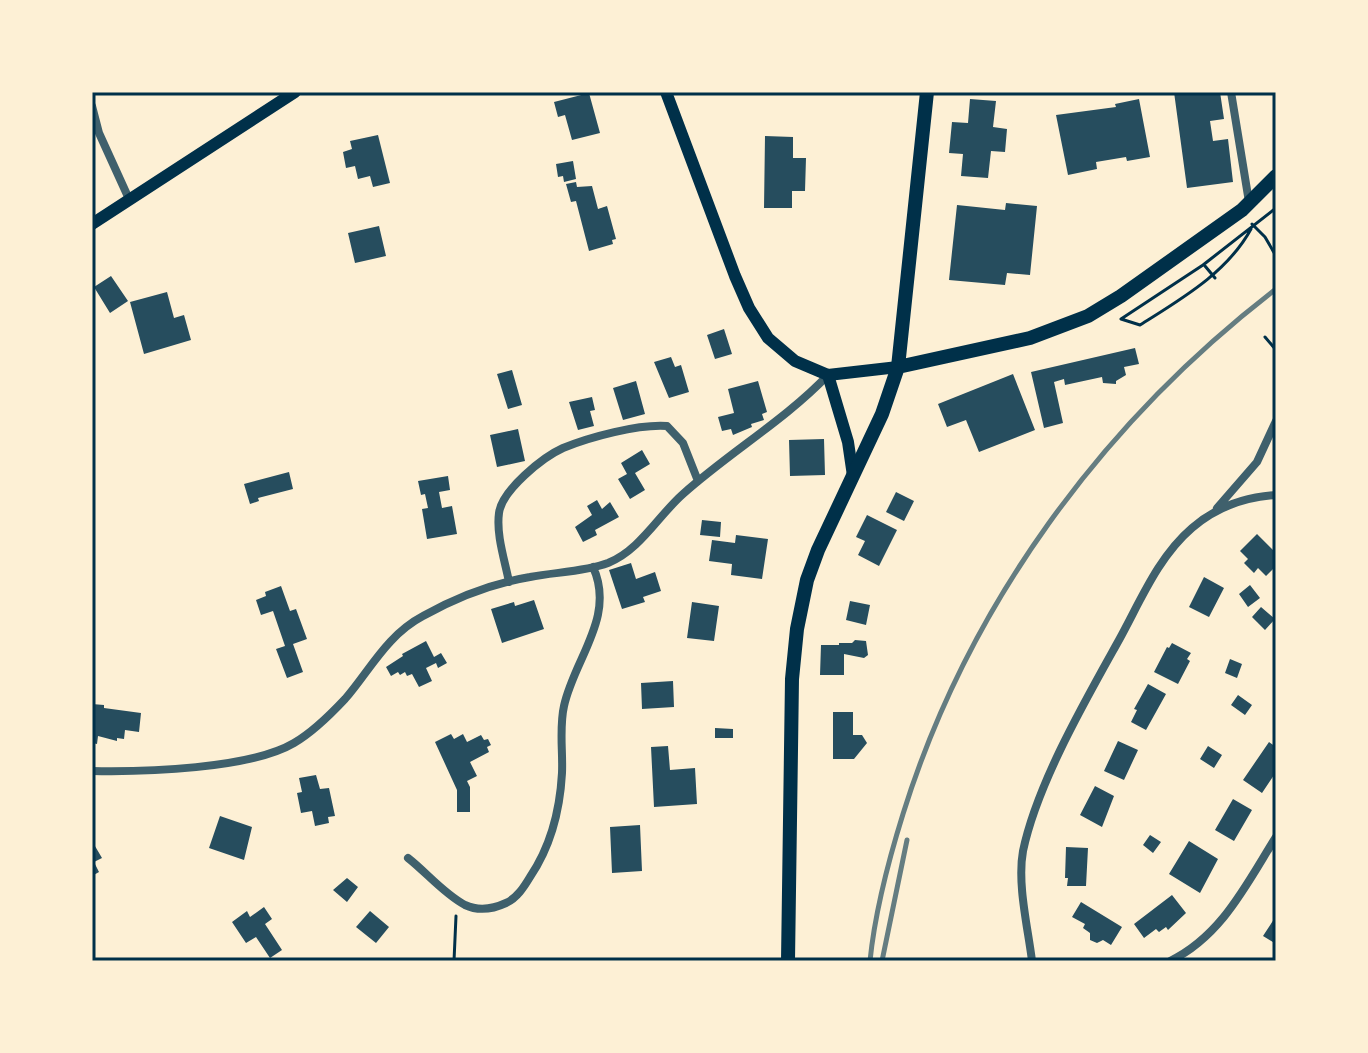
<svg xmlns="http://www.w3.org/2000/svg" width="1368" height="1053" viewBox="0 0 1368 1053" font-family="'DM Sans',sans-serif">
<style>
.building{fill:#264d5e}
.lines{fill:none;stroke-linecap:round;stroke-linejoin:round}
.path{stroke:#003049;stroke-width:3}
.minor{stroke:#3f606c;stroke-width:8}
.secondary{stroke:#003049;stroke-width:12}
.primary{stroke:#003049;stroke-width:14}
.rail{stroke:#657d81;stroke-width:5}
.neatline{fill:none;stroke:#003049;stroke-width:3}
</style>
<rect width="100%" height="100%" fill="#fdf0d5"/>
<path class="building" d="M1174 92H1220L1224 119 1210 121 1213 141 1228 139 1233 182 1187 188Z
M589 93 600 133 572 140 565 115 558 117 554 102Z
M970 99 996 101 993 127 1007 129 1005 152 991 151 988 178 961 176 963 154 949 153 952 122 968 123Z
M1139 99 1150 157 1127 161 1126 157 1096 162 1097 169 1068 175 1056 115 1116 107 1115 104Z
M378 135 390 183 373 187 370 176 358 179 355 166 346 168 343 152 352 149 350 141Z
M765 136 793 137V158H806L805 191H792V208H764Z
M573 161 576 179 564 182 563 176 558 177 556 164Z
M576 182 577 187 592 186 598 209 607 206 616 239 612 240 613 244 589 251 576 201 571 202 566 184Z
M1006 203 1037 206 1030 275 1007 273 1005 285 949 280 957 205 1005 210Z
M379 226 386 256 355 263 348 233Z
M111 276 128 301 110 313 94 287Z
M167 292 174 318 184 315 191 340 144 354 130 302Z
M724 329 732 354 715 359 707 335Z
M1135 348 1139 364 1124 367 1126 375 1116 381V384L1103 383 1102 377 1065 385 1064 379 1054 382 1063 423 1044 428 1031 372Z
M671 357 675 367 681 365 689 392 669 398 654 362Z
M512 370 522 405 508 409 497 374Z
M1013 374 1035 430 979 452 966 420 947 427 938 404Z
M636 381 645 414 623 420 613 388Z
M758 381 767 412 762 414 764 420 751 424 752 427 733 435 731 429 722 431 718 417 734 413 728 389Z
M592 397 595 410 590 411 594 426 578 430 569 402Z
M518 429 525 461 497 467 490 435Z
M824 439 825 475 790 476 789 440Z
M642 450 650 464 635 473 645 490 630 499 618 479 627 474 621 463Z
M289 472 293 489 258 498 259 501 250 504 244 484Z
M448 476 450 490 439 492 442 508 452 506 457 534 427 539 422 509 428 508 425 494 421 495 418 481Z
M896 492 914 501 904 521 886 512Z
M597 500 602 509 610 502 619 517 595 530 597 535 583 542 575 527 592 515 587 506Z
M867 515 897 530 879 566 858 555 865 541 856 537Z
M702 520 721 522 720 537 700 535Z
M1257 534 1276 553V566L1266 576 1258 568 1254 573 1244 563 1248 559 1240 551Z
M736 535 768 539 762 579 731 575 732 564 709 561 712 540 735 543Z
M631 563 636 579 655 572 661 591 643 597 645 602 622 609 609 570Z
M1204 577 1224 588 1209 617 1189 607Z
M1250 585 1260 598 1248 607 1239 594Z
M281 586 290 611 296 609 307 639 293 644 303 672 287 678 276 649 285 646 273 611 261 615 256 600 266 596 265 592Z
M534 600 544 629 502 643 491 609 514 602 515 606Z
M850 601 870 605 866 625 846 620Z
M692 602 719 606 714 641 687 638Z
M1261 607 1275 619 1265 630 1252 617Z
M855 640 866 641 868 655 864 658 844 654V675H820L821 645H839V643H852Z
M426 641 434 657 441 653 447 663 438 668 436 663 426 668 432 681 419 687 412 674 407 676 405 672 400 675 398 672 391 676 386 667 403 656 402 654Z
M1172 643 1191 653 1187 659 1190 661 1178 684 1154 672 1167 647 1169 648Z
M1230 659 1242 664 1237 678 1225 673Z
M673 681 674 707 642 709 641 683Z
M1148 684 1166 694 1146 730 1131 722 1137 710 1134 709Z
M1238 695 1252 705 1245 715 1231 705Z
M92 704 104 705V708L141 713 139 732 125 730 124 739 117 738V741L98 736 97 744 92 743Z
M833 712H853V735H862L867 743 854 759H833Z
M715 728 733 729V738H715Z
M451 734 454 739 463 734 467 742 481 735 484 740 488 739 491 745 487 747 489 752 470 762 477 776 467 781 470 787V812H457V790L435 742Z
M1118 741 1138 750 1124 780 1104 771Z
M1269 742 1276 747V772L1262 793 1243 780Z
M668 746 670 770 695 768 697 804 654 807 651 747Z
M1208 746 1222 755 1214 768 1200 759Z
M316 775 320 789 329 788 335 816 328 817 329 823 315 826 312 811 301 813 297 793 302 792 299 778Z
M1095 786 1114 796 1102 827 1080 815Z
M1233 799 1252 810 1234 841 1215 830Z
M220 816 252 827 244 860 209 848Z
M640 825 642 871 612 873 610 827Z
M1150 835 1161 842 1153 853 1143 845Z
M92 841 102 858 94 862 99 872 92 876Z
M1189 841 1218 859 1200 893 1169 874Z
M1066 847 1088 848 1086 886H1067L1068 878H1065Z
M347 878 358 887 347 902 333 890Z
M1172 895 1186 913 1168 930 1166 927 1159 932 1156 929 1144 938 1134 924Z
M1081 902 1122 927 1111 945 1103 940 1097 943 1090 940V933L1083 928 1085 924 1072 917Z
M264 907 272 919 265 924 282 950 270 958 256 937 246 943 232 922 247 911 250 917Z
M370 911 389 927 376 943 356 927Z
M1276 916V944L1263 936Z"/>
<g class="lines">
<path class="path" d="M1252 224 1265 237 1276 256
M1205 266 1215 278
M1121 319 1203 265 1276 208
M1121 319 1140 325C1181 299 1227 273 1251 229
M1265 337 1276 350
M454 961 456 916"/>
<path class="minor" d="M1231 92 1249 202
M92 106 99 133 129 199
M1217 508 1257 462 1276 421
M509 582C505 561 496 535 499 513 502 490 543 457 563 448 590 437 638 424 667 426L683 443 698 481
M92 771C144 772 250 769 294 743 313 732 330 715 345 699 370 670 387 635 423 616 455 598 494 583 530 577 555 572 584 572 608 563 640 550 658 516 683 494 730 452 785 420 828 375
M408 858C426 872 444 894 465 905 478 911 493 909 506 903 517 898 524 887 530 877 551 846 560 809 562 773 563 751 559 728 564 706 574 659 616 617 593 567
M1032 961C1028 928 1017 884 1023 851 1037 784 1085 701 1119 640 1140 602 1158 557 1192 528 1215 508 1245 497 1276 495
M1170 961C1222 936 1247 883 1276 837"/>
<path class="secondary" d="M666 92 735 276 749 308 768 338 795 361 828 375 898 367
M92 224 295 92
M828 375 848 442 853 476"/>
<path class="primary" d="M898 367 1030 338 1088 316 1121 296 1242 210 1276 176
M788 961 792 679 797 629 807 580 818 550 882 414 898 367 927 92"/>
<path class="rail" d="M870 961C875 911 888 862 903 814 968 605 1103 422 1276 289
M882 961 907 840"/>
</g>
<rect width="1368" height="1053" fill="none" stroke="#fdf0d5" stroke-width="188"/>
<rect x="94" y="94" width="1180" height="865" class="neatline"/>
</svg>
